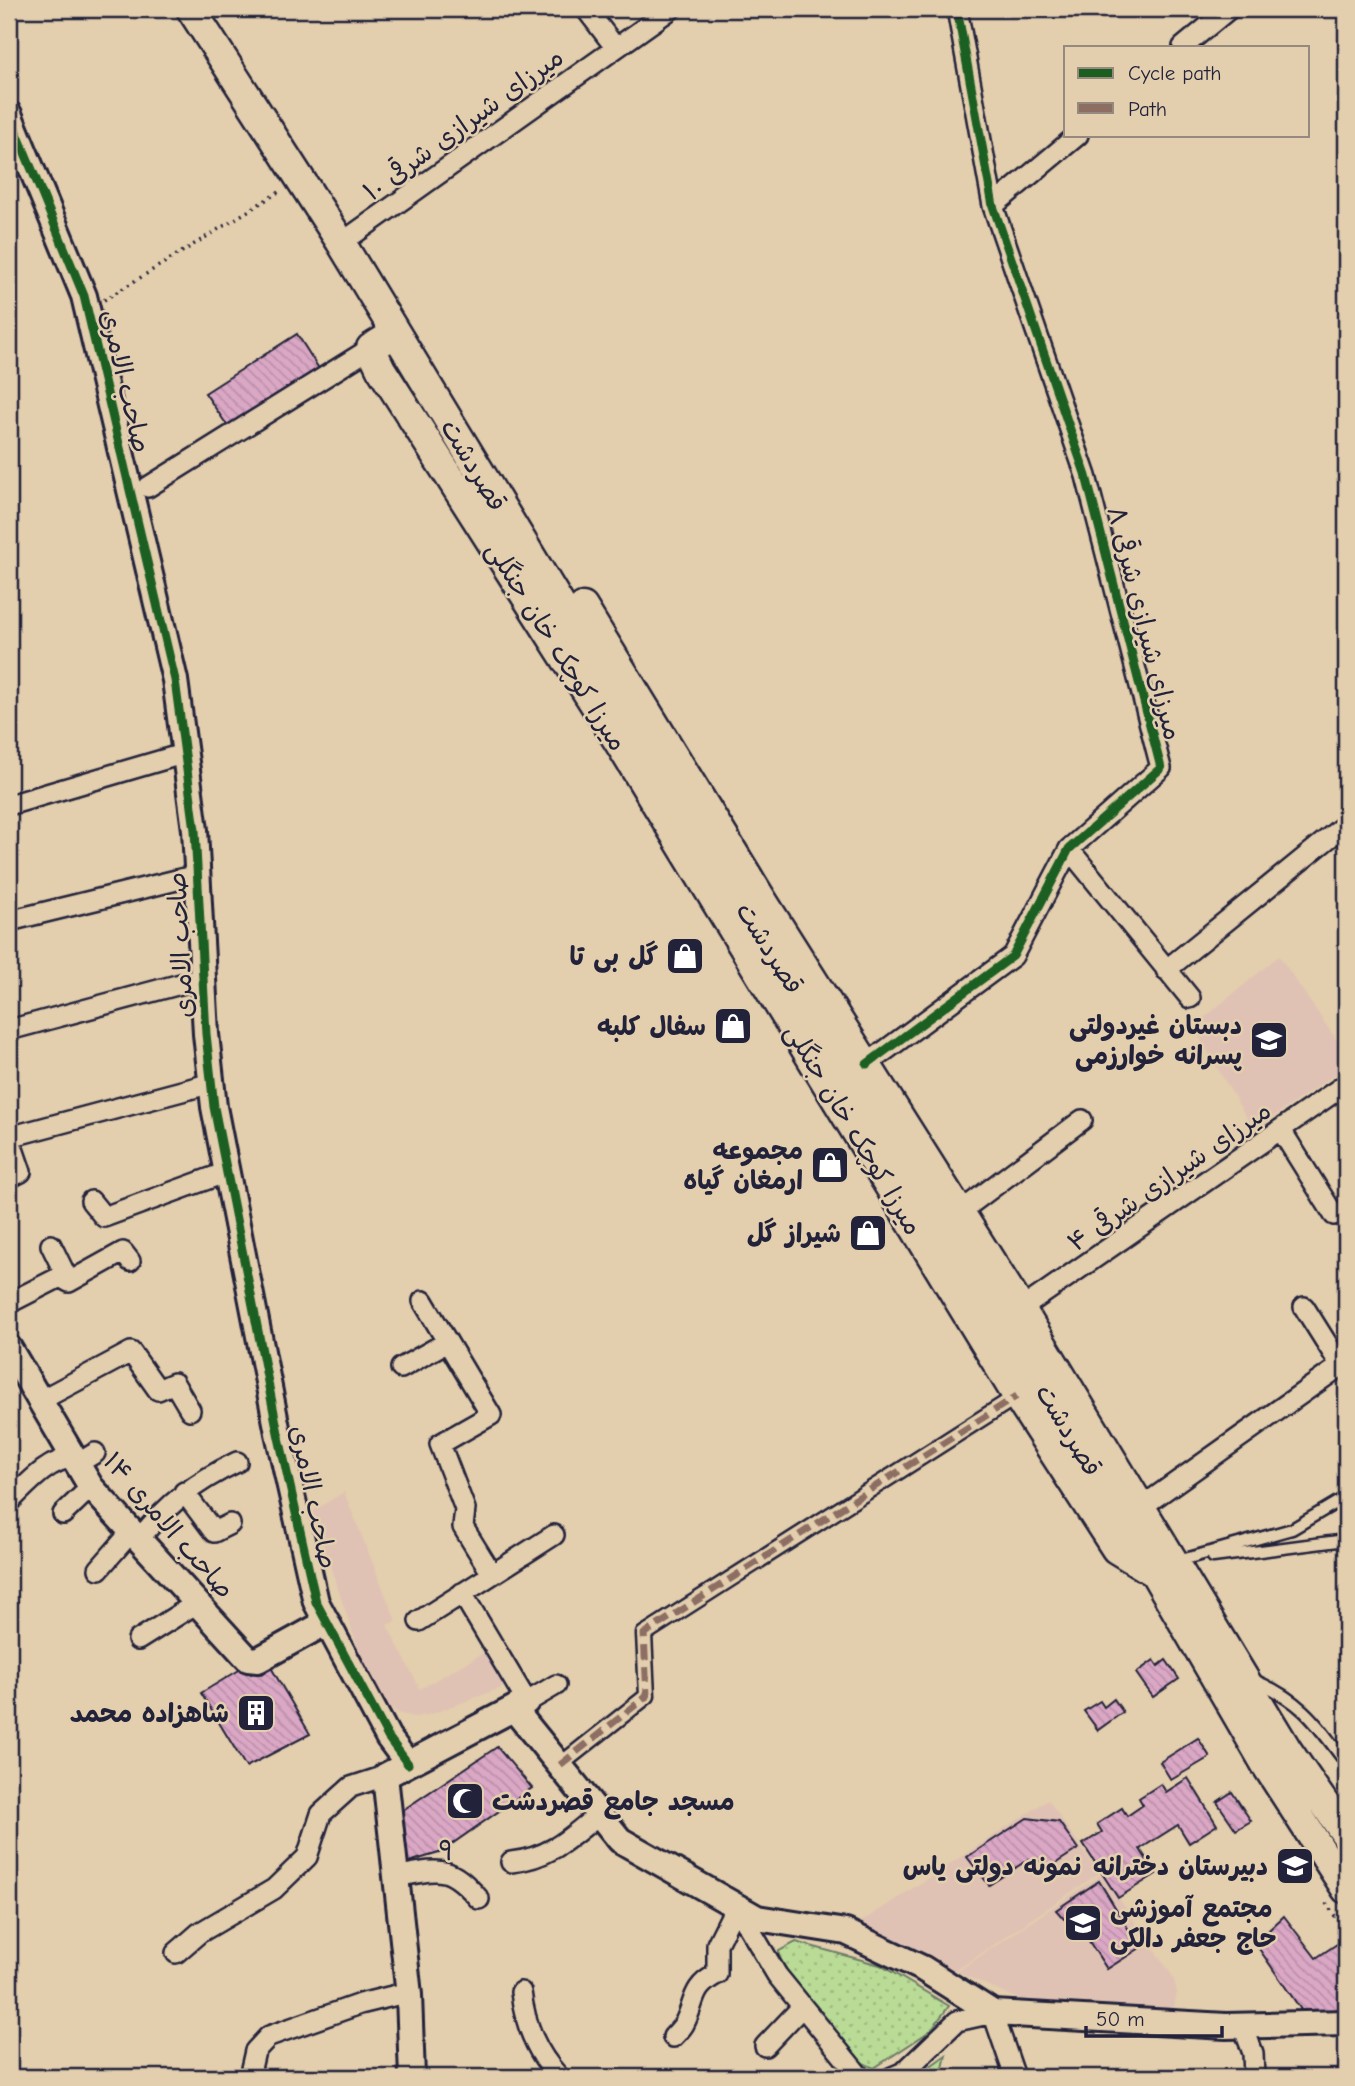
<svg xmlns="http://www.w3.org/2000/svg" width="1355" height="2086" viewBox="0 0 1355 2086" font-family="'Comic Neue','Playpen Sans Arabic',sans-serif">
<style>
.built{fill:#e0c2b4}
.forest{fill:url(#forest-crowns);stroke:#6e7e68;stroke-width:2}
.park{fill:url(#park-dots);stroke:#6e7e68;stroke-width:2}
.building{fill:url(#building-back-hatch);stroke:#22223b;stroke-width:2}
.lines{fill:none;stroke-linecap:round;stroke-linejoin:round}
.service-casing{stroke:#22223b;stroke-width:15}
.pedestrian-casing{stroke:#22223b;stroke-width:19}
.minor-casing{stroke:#22223b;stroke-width:24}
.tertiary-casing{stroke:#22223b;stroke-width:30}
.secondary-casing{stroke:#22223b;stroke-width:33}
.path{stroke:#22223b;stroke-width:3.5;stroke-dasharray:2 5;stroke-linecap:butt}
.service{stroke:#e3cead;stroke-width:10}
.pedestrian{stroke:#e3cead;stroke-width:14}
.minor{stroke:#e3cead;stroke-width:19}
.tertiary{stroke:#e3cead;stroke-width:24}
.secondary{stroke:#e3cead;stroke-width:28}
.quiet{stroke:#8d6e63;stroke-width:7;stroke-dasharray:14 7;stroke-linecap:butt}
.cycleway-casing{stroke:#e3cead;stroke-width:13}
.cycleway{stroke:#1b5e20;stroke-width:9}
.labels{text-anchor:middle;stroke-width:5;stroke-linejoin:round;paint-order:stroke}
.street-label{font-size:26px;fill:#22223b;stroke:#e3cead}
.poi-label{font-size:26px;font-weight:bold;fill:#22223b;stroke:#e3cead;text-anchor:end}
</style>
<defs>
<pattern id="forest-crowns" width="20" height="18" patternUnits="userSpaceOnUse" patternTransform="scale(1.75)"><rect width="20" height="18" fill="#b9db95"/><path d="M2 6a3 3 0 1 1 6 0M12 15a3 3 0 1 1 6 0" fill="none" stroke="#9fbc81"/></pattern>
<pattern id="park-dots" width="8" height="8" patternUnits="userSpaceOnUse" patternTransform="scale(1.75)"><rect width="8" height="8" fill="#b9db95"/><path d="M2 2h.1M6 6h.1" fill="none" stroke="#9fbc81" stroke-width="1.8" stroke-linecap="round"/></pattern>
<pattern id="building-back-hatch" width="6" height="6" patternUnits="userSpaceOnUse" patternTransform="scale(1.75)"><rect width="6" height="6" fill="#daa7c4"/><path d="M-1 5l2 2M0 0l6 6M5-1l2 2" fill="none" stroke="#bb8fa9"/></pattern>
</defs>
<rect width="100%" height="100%" fill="#e3cead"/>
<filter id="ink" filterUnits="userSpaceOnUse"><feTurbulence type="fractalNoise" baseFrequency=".0143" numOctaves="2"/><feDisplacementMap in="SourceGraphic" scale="14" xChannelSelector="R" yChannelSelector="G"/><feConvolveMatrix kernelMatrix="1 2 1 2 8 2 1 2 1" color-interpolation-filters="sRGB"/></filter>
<g filter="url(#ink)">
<path class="built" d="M1279 956 1346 1054V1067L1254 1130 1193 1027Z
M344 1492 396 1621 387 1625 420 1689 485 1652 504 1687 431 1714 415 1717 398 1713 381 1702 367 1675 312 1512Z
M1048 1800 1099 1873 954 1972 852 1928Z
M1102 1874 1173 1977 1177 1992 1173 2013 1037 2007 957 1972Z"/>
<path class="forest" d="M946 2055 941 2077H915Z"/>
<path class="park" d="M796 1942 880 1965 949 2006 930 2031 874 2068 852 2058 778 1968 779 1951Z"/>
<path class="building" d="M297 334 321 372 229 428 205 393Z
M1154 1660 1158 1666 1166 1660 1179 1679 1153 1697 1136 1673Z
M269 1664 310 1734 246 1767 201 1693 246 1666 251 1674Z
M1114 1699 1123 1712 1098 1730 1084 1711 1100 1701 1104 1707Z
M1198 1738 1210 1757 1171 1780 1160 1762Z
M497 1747 532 1788 439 1853 402 1864 397 1814Z
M1188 1778 1217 1825 1189 1843 1178 1825 1140 1849 1156 1874 1118 1898 1083 1844 1102 1832 1097 1824 1122 1808 1127 1816 1143 1805 1139 1798 1161 1784 1166 1792Z
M1232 1792 1251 1821 1236 1830 1217 1802Z
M1027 1818 1059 1822 1078 1849 1047 1869 1040 1860 1029 1859 989 1885 967 1857Z
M1099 1881 1140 1948 1107 1969 1083 1932 1086 1929 1077 1917 1073 1920 1064 1919 1056 1910Z
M1284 1916 1316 1958 1340 1942 1346 1950V2010L1304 2014 1255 1943Z"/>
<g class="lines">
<defs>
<path id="service" d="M1213 1557 1346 1540
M1178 1561 1292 1529 1346 1497
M1252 1679C1302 1701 1314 1720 1346 1763"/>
<path id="pedestrian" d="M560 1765 647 1696 644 1634 1017 1396"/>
<path id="minor" d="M586 9 615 47
M1183 47 1229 9
M993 206 1078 135
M354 234 671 9
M148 487 371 348
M9 805 186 753
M1069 849 1190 998
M9 921 197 875
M1166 970 1346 824
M9 1030 203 978
M867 1064 1013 956 1069 849 1161 768 1086 476 993 206 957 9
M1281 1130 1334 1215
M9 1178 21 1172 9 1137 212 1083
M91 1201 104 1217 227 1172
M960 1212 1082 1120
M51 1245 69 1282
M423 1301 491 1415 440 1444 465 1509 463 1527 492 1574
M9 1303 60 1277 69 1282 123 1252 130 1261
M1304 1307 1341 1366
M1021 1309 1346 1084
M401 1368 447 1342
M39 1401 131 1352 158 1390 174 1383 190 1410
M77 1464 95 1453
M184 1492 214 1532 230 1524
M9 1502C26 1486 48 1459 73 1458
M1140 1508 1346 1362
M63 1514 91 1487
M139 1539C169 1503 195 1482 237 1462
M99 1569 132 1531
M462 1593 527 1702 556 1685
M419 1621 554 1535
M138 1640 197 1603
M511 1862C550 1858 570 1838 599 1814
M395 1877C439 1869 448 1863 479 1899
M736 1906 777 1975 860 2077
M176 1953 199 1933 274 1889 307 1857 321 1814 351 1787 385 1776
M521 1992C525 2025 536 2052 559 2077
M1243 2026 1253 2053 1254 2077
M673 2037C677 2033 681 2029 684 2024 696 2002 690 1988 717 1974V1944L736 1906
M765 2046 802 2007
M253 2077 250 2073 255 2051 269 2036 360 2004 409 1992
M892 2077 904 2072 957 2021 993 2013 1015 2077"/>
<path id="tertiary" d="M9 114 84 296 175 680 195 830 206 1034 214 1107 278 1433 316 1602 388 1737 408 1764
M9 1348 91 1487 248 1659 258 1660 327 1622
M514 1709 620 1840 757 1918 846 1932 922 1968 993 2013 1226 2026 1346 2023
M412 2077 409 1995 385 1776 526 1702"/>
<path id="secondary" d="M191 9 340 241 744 908 1002 1320 1154 1572 1266 1765 1346 1889
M394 334 371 348 381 369 618 741 1017 1396 1116 1549 1152 1571
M583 607 761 898 1021 1309 1288 1751 1346 1835"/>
</defs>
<use href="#service" class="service-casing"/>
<use href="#pedestrian" class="pedestrian-casing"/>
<use href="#minor" class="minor-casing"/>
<use href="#tertiary" class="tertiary-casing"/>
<use href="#secondary" class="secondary-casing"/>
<path class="path" d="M104 300 282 190
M1326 1903 1335 1916 1342 1912"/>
<use href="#service" class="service"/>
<use href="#pedestrian" class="pedestrian"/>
<use href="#minor" class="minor"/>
<use href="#tertiary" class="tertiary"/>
<use href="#secondary" class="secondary"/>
<path class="quiet" d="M560 1765 647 1696 644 1634 1017 1396"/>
<defs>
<path id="cycleway" d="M9 114 84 296 175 680 195 830 206 1034 214 1107 278 1433 316 1602 388 1737 408 1764
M867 1064 1013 956 1069 849 1161 768 1086 476 993 206 957 9"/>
</defs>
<use href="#cycleway" class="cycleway-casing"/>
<use href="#cycleway" class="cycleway"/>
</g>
</g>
<defs>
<symbol id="shop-square" viewBox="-11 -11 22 22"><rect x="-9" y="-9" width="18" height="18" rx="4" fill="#22223b" stroke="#e3cead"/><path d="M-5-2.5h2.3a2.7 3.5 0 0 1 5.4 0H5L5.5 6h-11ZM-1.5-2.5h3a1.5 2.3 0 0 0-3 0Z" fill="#fff"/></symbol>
<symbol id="school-square" viewBox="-11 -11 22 22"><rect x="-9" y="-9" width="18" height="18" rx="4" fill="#22223b" stroke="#e3cead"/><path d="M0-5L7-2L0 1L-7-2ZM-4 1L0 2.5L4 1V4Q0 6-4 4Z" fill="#fff"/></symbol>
<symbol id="building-square" viewBox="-11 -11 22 22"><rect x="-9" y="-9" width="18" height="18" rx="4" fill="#22223b" stroke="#e3cead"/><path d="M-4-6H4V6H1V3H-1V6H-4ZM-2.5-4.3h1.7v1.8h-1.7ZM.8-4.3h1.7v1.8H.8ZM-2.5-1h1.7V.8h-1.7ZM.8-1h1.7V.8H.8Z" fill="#fff"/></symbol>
<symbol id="mosque-square" viewBox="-11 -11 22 22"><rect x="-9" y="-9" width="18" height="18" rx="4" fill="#22223b" stroke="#e3cead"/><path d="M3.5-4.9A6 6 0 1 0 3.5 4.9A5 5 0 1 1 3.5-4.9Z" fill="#fff"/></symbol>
</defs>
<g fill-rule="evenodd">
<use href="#shop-square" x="663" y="934" width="44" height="44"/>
<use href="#shop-square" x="711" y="1004" width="44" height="44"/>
<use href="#school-square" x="1247" y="1018" width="44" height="44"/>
<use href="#shop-square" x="808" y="1143" width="44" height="44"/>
<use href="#shop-square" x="846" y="1211" width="44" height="44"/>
<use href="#building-square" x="234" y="1691" width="44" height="44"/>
<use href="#mosque-square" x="443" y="1779" width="44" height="44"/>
<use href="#school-square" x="1273" y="1844" width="44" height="44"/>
<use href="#school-square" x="1061" y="1901" width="44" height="44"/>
</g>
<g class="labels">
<g class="street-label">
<text transform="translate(463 124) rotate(-36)" y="9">۱۰ میرزای شیرازی شرقی</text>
<text transform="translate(126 381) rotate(77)" y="9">صاحب الامری</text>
<text transform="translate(474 465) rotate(59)" y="9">قصردشت</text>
<text transform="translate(1145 623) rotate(76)" y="9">۸ میرزای شیرازی شرقی</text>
<text transform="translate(557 646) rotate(58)" y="9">میرزا کوچک خان جنگلی</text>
<text transform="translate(180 945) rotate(-93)" y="9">صاحب الامری</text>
<text transform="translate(770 948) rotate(58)" y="9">قصردشت</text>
<text transform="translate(854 1129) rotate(59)" y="9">میرزا کوچک خان جنگلی</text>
<text transform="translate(1169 1176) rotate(-35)" y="9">۴ میرزای شیرازی شرقی</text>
<text transform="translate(1069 1430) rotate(59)" y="9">قصردشت</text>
<text transform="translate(314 1497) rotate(78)" y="9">صاحب الامری</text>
<text transform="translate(169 1525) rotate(49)" y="9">۱۴ صاحب الامری</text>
<text transform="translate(446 1850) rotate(10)" y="9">۹</text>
</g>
<g class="poi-label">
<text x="658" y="965">گل بی تا</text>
<text x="1242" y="1034">دبستان غیردولتی<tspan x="1242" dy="30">پسرانه خوارزمی</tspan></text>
<text x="706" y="1035">سفال کلبه</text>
<text x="803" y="1159">مجموعه<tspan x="803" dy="30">ارمغان گیاه</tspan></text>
<text x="841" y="1242">شیراز گل</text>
<text x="229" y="1722">شاهزاده محمد</text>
<text x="492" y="1810" text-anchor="start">مسجد جامع قصردشت</text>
<text x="1268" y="1875">دبیرستان دخترانه نمونه دولتی یاس</text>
<text x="1110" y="1917" text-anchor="start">مجتمع آموزشی<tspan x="1110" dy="30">حاج جعفر دالکی</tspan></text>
</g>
</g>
<rect width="1355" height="2086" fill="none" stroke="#e3cead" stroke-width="35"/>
<rect x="18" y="18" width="1320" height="2051" fill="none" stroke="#22223b" stroke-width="2.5" filter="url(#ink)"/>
<rect x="1064" y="46" width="245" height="91" fill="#e3cead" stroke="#96897f" stroke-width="2"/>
<rect x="1078" y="68" width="35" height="10" fill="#1b5e20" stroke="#96897f" stroke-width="2"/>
<text x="1128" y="80" font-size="21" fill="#22223b">Cycle path</text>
<rect x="1078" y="103" width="35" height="10" fill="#8d6e63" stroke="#96897f" stroke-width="2"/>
<text x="1128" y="116" font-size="21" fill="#22223b">Path</text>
<path d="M1086 2026v10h136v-10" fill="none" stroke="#22223b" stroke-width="3.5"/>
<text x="1096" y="2026" font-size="21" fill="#22223b" stroke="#e3cead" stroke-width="5" paint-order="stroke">50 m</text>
</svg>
